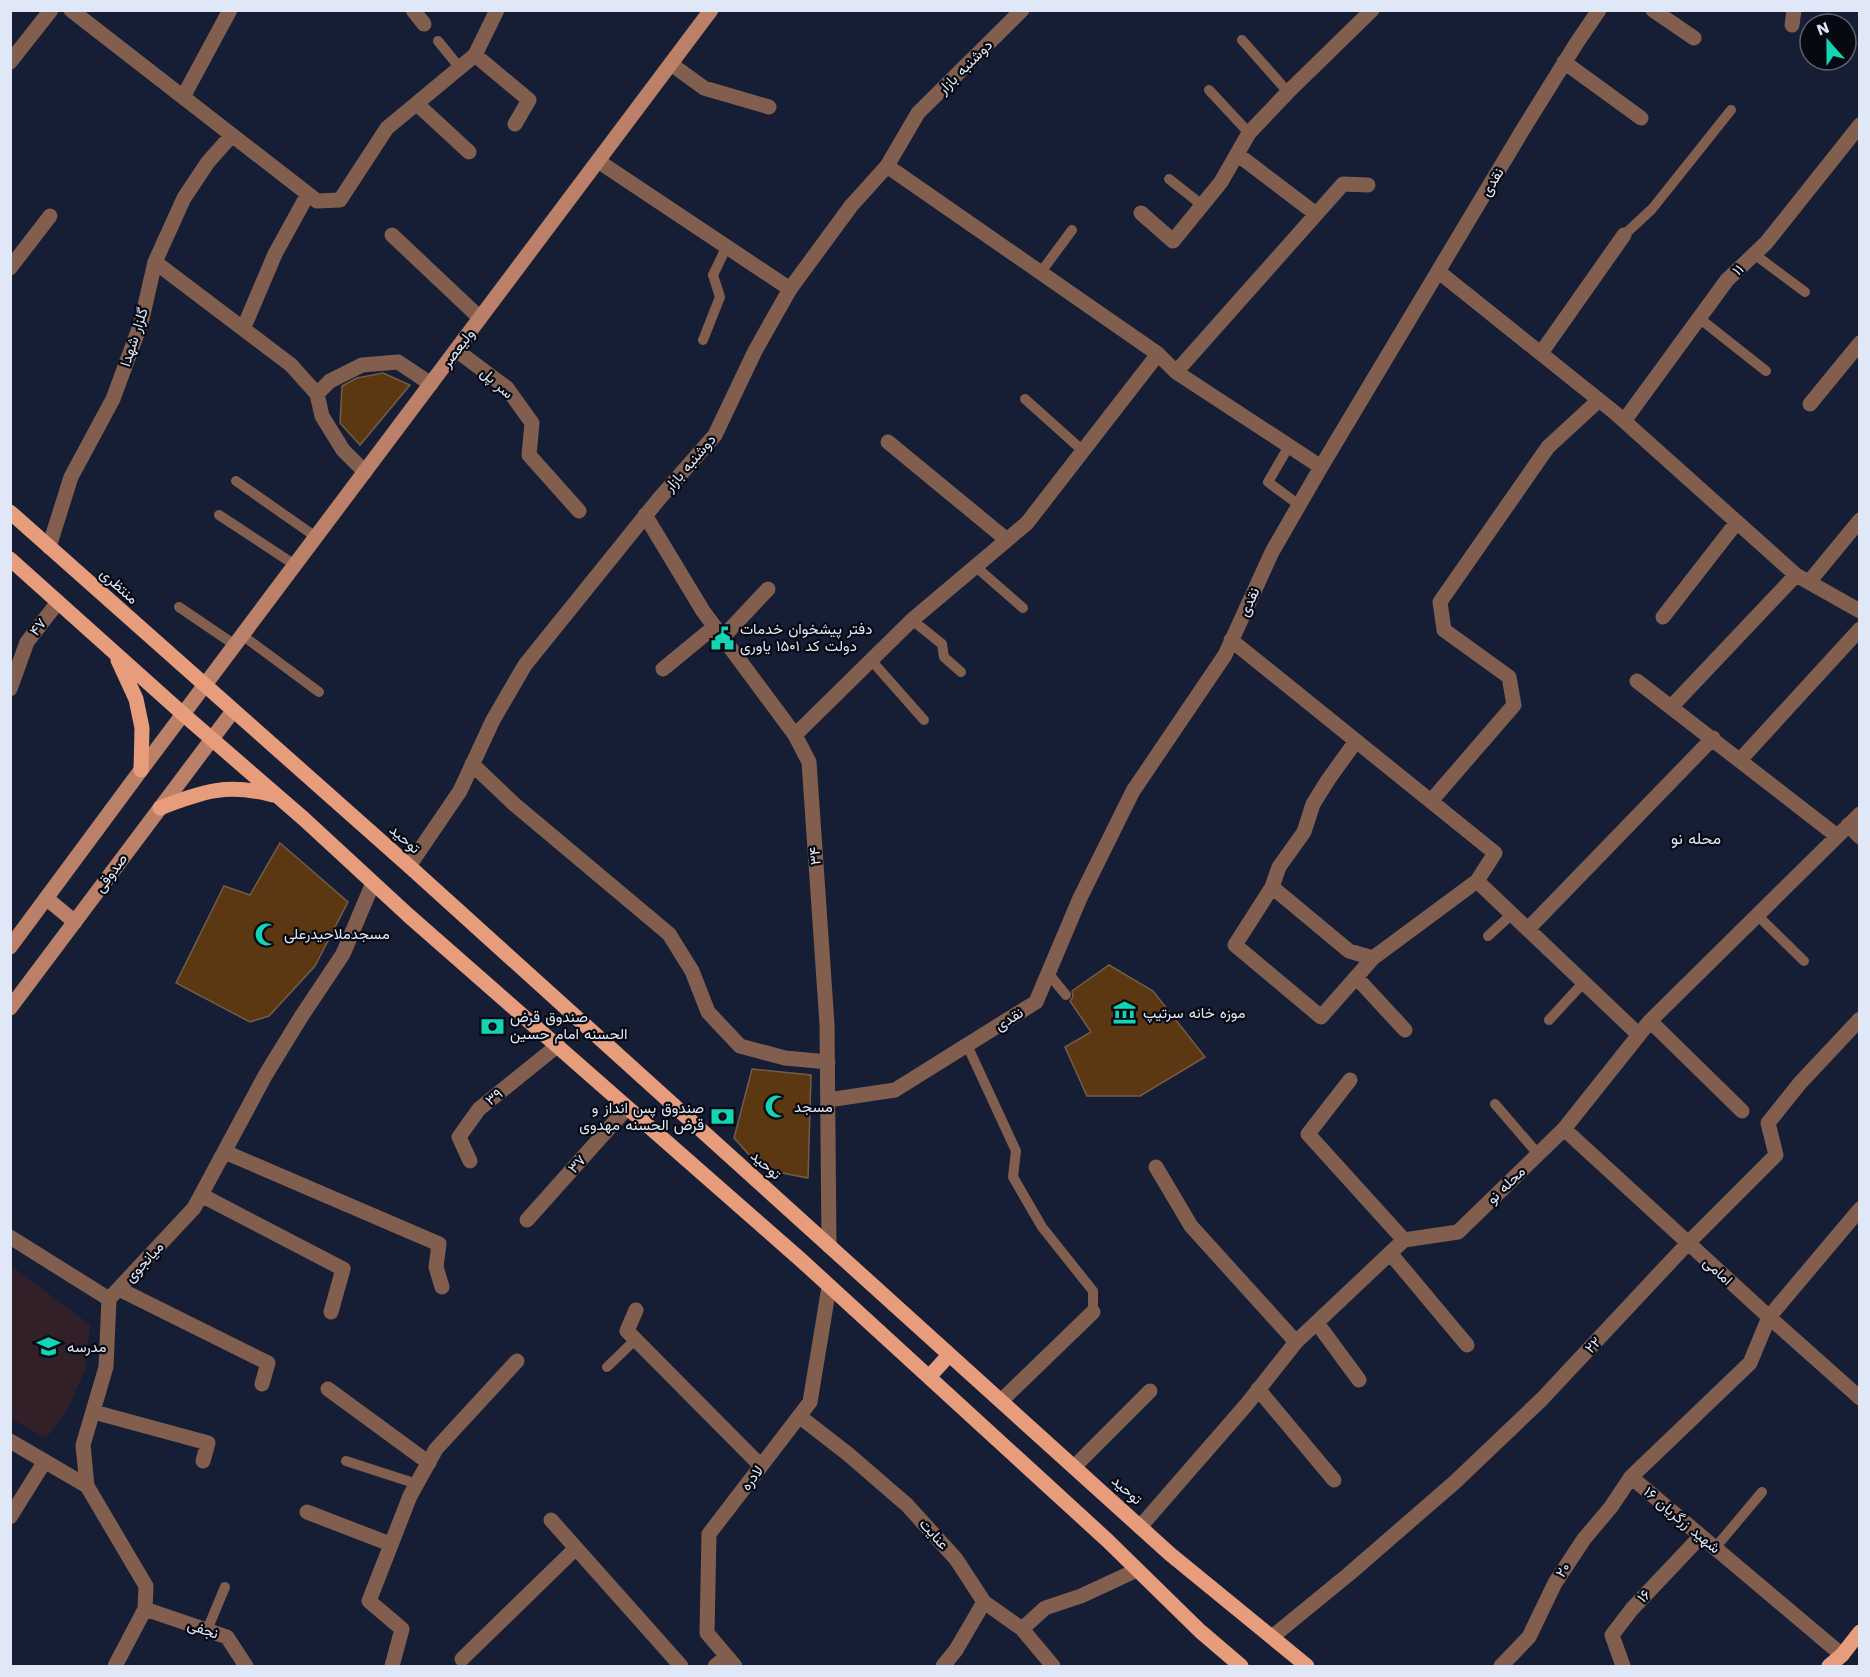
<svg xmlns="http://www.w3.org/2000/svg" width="1870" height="1677" viewBox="0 0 1870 1677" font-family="'Work Sans',Vazirmatn,sans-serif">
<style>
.education{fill:#322029}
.building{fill:#5b3812;stroke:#745c47;stroke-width:1.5}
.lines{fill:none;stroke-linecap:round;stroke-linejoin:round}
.lane{stroke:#825e4e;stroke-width:10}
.street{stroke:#825e4e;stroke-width:15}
.secondary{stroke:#bb8168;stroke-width:15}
.primary{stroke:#e79d7b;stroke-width:15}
.labels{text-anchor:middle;stroke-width:4.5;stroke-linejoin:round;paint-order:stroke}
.street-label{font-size:15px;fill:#e0e7f6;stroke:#060912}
.poi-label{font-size:15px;fill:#e0e7f6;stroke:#060912;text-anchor:start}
.neighbourhood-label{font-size:16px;fill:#e0e7f6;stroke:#060912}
</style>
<rect width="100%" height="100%" fill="#151e35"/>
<path class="education" d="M10 1265 90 1325 85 1369 68 1409 46 1438 11 1419Z"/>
<path class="building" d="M383 373 410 385 360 445 340 423 342 386 357 378Z
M280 843 348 902 315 966 269 1016 250 1022 176 983 224 886 250 895Z
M1109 965 1153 991 1205 1057 1140 1096H1087L1065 1047 1091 1032 1070 1001 1073 997 1072 991Z
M752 1069 811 1075 808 1178 762 1169 734 1138Z"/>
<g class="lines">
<path class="lane" d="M1242 40 1288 92
M438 41 460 68
M1209 90 1249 133
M1169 179 1202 205
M1624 235 1652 209 1731 110
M1754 254 1805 292
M1041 272 1072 230
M1699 318 1766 371
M703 340 720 297 713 275 727 246
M1025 399 1083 451
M1289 446 1268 482 1299 505
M236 481 316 537
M219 515 295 565
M975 566 1023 608
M179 607 235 645
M912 620 942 644 944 657 961 672
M242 635 319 692
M871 660 924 720
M1757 915 1804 961
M1488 936 1512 914
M1048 973 1066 995
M1549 1020 1584 982
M967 1045 1016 1151 1013 1177 1042 1227 1093 1291V1312
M1495 1104 1538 1154
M607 1367 635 1340
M346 1461 417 1484
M1715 1548 1762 1492
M207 1630 225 1587"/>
<path class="street" d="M71 10 317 201 340 200 387 128 475 55 497 10
M413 10 424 24
M1653 10 1694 38
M1792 25 1794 10
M475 55 529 100 515 124
M10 62 51 10
M1564 62 1641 118
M671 64 704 88 769 107
M183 97 230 10
M417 104 469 152
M1237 154 1316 214
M598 161 790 289
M1141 213 1173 241 1221 182 1249 133 1288 92 1372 10
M392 235 480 318
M155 262 291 365 317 394 322 416 343 450 365 472
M10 268 50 216
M1439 272 1614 412 1796 575 1860 611
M244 327 275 254 308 194
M456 350 507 388 532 423 529 455 579 511
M1541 353 1624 235
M1158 354 1176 372 1321 467
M1176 372 1343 184 1368 185
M317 394 330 381 362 365 398 362 431 384
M1810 404 1860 343
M1624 421 1727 280 1766 243 1860 125
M888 442 1007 540
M645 515 703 611 795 735 809 762 827 1024 829 1246
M49 547 71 477 113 399 141 323 155 262 184 198 208 162 232 135
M1809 582 1860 520
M1663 617 1737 522
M722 638 768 589
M1231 640 1495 853 1477 881 1639 1035
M663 669 714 627
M1637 681 1837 836
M10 689 27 642 58 602
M1672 706 1796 575
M795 735 912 620 1027 523 1158 354 887 166
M1356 741 1328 780 1313 804 1304 832 1279 867 1272 887 1349 951 1373 958 1477 881
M1740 760 1860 629
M472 764 514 804 669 934 692 971 708 1012 740 1046 785 1058 828 1062
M1431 801 1514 705 1509 677 1444 630 1440 602 1548 447 1599 400
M1848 825 1860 837
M409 866 460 791 493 720 525 665 658 500 715 435 755 351 790 289 851 206 887 166 918 113 1022 10
M1272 887 1235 945 1321 1017 1373 958
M1528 929 1713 738
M1356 977 1405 1030
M1650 1021 1742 1111
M1350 1080 1308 1134 1404 1240
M828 1100 895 1090 1036 1002 1080 898 1133 791 1225 655 1272 552 1321 467 1522 131 1576 44 1599 10
M1564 1129 1769 1317 1860 1209
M225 1152 439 1244 436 1267 442 1287
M470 1161 459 1137 479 1109 557 1046
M1156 1167 1191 1226 1296 1342
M201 1195 343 1269 331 1312
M527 1220 627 1108
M10 1237 109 1299
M1390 1253 1467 1345
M119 1289 268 1363 262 1384
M636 1310 627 1331 761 1466
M1317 1323 1359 1380
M328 1389 429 1463
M1258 1389 1334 1480
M1001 1401 1093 1312
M94 1412 208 1443 203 1461
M799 1416 848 1454 907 1505 956 1559 984 1602 1022 1629 1053 1666
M10 1441 87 1486
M1074 1467 1150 1391
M307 1512 390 1544
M10 1517 45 1461
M551 1520 681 1666
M1140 1527 1247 1404 1296 1342 1404 1240 1458 1232 1564 1129 1650 1021 1860 814
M145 1609 227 1637 246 1666
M1022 1629 1045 1608 1081 1596 1137 1570
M1272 1637 1349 1574 1455 1482 1542 1399 1688 1243 1776 1155 1768 1123 1800 1083 1860 1019
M1842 1655 1631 1477 1750 1363 1769 1317 1860 1398
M462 1659 576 1548
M115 1666 145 1609 146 1586 87 1486 83 1445 106 1367 109 1299 194 1208 266 1074 301 1017 343 954 373 883
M392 1666 402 1629 369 1601 410 1496 436 1449 517 1361
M715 1666 726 1657
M735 1666 707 1633 709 1534 810 1402 829 1287
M943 1666 956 1650 984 1602
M1501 1666 1529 1637 1555 1583 1584 1539 1611 1507 1631 1477
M1623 1666 1612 1635 1632 1609 1701 1536"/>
<path class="secondary" d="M46 898 75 922
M10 947 141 770 711 10
M10 1008 233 711"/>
<path class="primary" d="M10 512 409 866 1170 1554 1307 1666
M10 559 183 714 304 819 408 915 801 1260 1108 1541 1200 1631 1241 1666
M118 660 136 699 142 728 141 770
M160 808C203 791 228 783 273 795
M929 1377 949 1355
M1829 1666 1842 1655 1860 1632"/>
</g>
<defs>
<symbol id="civic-bare" viewBox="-9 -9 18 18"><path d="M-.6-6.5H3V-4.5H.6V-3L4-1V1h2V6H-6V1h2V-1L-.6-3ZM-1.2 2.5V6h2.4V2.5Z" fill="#13d5b3" stroke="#060912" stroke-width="2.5" paint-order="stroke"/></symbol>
<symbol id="mosque-bare" viewBox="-9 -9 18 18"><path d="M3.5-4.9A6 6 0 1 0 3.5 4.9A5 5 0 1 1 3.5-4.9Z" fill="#13d5b3" stroke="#060912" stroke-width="2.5" paint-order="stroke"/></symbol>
<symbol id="museum-bare" viewBox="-9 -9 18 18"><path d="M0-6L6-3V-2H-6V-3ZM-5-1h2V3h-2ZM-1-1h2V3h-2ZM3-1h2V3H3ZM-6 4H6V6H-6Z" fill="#13d5b3" stroke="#060912" stroke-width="2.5" paint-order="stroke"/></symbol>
<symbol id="bank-bare" viewBox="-9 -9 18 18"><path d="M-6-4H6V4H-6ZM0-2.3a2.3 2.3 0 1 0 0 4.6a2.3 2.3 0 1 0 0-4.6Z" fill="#13d5b3" stroke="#060912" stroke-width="2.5" paint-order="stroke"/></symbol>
<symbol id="school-bare" viewBox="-9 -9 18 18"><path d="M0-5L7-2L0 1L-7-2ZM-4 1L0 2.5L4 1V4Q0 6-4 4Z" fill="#13d5b3" stroke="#060912" stroke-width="2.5" paint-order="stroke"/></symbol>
</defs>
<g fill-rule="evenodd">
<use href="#civic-bare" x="706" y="622" width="33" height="33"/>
<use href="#mosque-bare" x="250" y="918" width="33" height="33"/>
<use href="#museum-bare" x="1108" y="996" width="33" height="33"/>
<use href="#bank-bare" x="476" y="1010" width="33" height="33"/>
<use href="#mosque-bare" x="760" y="1090" width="33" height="33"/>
<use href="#bank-bare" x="706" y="1100" width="33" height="33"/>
<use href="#school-bare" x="32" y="1330" width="33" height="33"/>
</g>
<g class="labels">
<g class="street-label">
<text transform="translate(965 67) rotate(-45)" y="5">دوشنبه بازار</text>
<text transform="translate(1492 182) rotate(-59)" y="5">نقدی</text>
<text transform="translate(1738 270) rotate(-44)" y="5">۱۱</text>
<text transform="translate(134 337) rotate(-72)" y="5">گلزار شهدا</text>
<text transform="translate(458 348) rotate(-53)" y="5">ولیعصر</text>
<text transform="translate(497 383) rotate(42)" y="5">سر پل</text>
<text transform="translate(690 463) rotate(-49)" y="5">دوشنبه بازار</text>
<text transform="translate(119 586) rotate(42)" y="5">منتظری</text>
<text transform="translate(1249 602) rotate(-65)" y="5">نقدی</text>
<text transform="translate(38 627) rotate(-51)" y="5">۴۷</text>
<text transform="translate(405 839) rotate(41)" y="5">توحید</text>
<text transform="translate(815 856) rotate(-94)" y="5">۳۴</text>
<text transform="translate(111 873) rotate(-53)" y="5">صدوقی</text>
<text transform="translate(1009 1019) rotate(-32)" y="5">نقدی</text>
<text transform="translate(494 1097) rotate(-39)" y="5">۳۹</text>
<text transform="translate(577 1164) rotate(-48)" y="5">۳۷</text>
<text transform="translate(766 1165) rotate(42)" y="5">توحید</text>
<text transform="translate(1506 1185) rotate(-44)" y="5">محله نو</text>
<text transform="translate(144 1262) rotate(-47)" y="5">میانجوی</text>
<text transform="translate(1718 1271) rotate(43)" y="5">امامی</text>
<text transform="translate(1593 1345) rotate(-47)" y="5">۲۲</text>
<text transform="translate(752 1478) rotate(-53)" y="5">لادره</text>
<text transform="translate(1127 1490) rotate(42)" y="5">توحید</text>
<text transform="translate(1682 1520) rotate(40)" y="5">۱۶ شهید زرگریان</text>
<text transform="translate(934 1534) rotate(48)" y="5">عنایت</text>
<text transform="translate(1563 1570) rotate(-57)" y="5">۲۰</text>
<text transform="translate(1644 1596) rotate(-46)" y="5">۱۶</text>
<text transform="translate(203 1629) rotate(19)" y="5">نجفی</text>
</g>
<g class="poi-label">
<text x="740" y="634">دفتر پیشخوان خدمات<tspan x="740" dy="17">دولت کد ۱۵۰۱ یاوری</tspan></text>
<text x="284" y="939">مسجدملاحیدرعلی</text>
<text x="1143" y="1018">موزه خانه سرتیپ</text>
<text x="510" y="1022">صندوق قرض<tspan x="510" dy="17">الحسنه امام حسین</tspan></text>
<text x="794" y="1112">مسجد</text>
<text x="704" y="1113" text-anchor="end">صندوق پس انداز و<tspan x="704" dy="17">قرض الحسنه مهدوی</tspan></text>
<text x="67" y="1352">مدرسه</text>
</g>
<g class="neighbourhood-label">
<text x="1696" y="844">محله نو</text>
</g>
</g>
<rect width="1870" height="1677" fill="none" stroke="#e0e7f6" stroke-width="24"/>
<g transform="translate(1828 42) rotate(339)"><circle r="28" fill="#060912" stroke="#5d626d" stroke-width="1.5"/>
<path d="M0-4.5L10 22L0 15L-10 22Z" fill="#13d5b3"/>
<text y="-9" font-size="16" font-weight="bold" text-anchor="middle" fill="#e0e7f6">N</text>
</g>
</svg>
